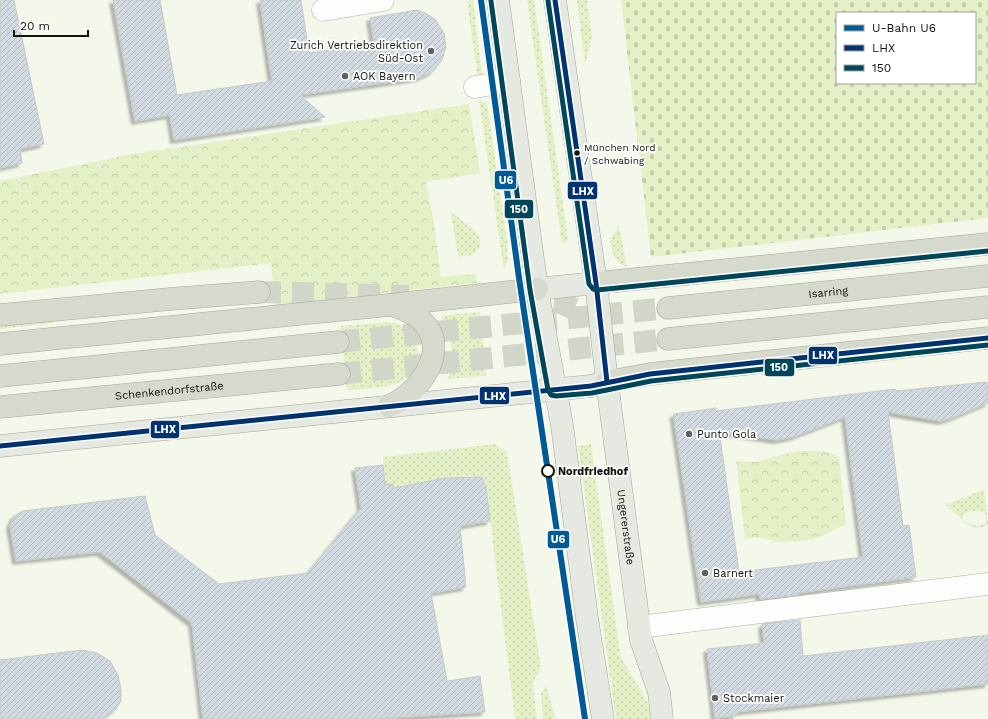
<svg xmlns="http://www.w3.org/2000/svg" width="988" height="719" viewBox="0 0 988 719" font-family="'Work Sans',sans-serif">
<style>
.grass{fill:url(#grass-dots);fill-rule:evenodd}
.cemetery{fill:url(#cemetery-stones);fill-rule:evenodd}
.park{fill:url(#park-crowns)}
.building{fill:url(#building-hatch);stroke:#c5cac7;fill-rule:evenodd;filter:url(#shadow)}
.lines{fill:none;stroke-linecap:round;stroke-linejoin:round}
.highway-tunnel{stroke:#d2d6c9;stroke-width:22;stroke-dasharray:22 11;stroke-linecap:butt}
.minor-casing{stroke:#acafa6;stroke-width:23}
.major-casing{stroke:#a3a897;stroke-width:23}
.highway-casing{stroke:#a3a897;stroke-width:23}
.minor{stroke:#fdfefc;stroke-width:22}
.major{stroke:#e6e9e1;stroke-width:22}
.highway{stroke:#d6dacd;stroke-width:22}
.bus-1-casing{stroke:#fff;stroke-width:8}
.bus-2-casing{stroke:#fff;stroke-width:8}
.bus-1{stroke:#00336f;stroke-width:5}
.bus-2{stroke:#00465a;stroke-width:5}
.metro-1-casing{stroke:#fff;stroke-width:9}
.metro-1{stroke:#005a96;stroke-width:6}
.poi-dot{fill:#606359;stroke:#fff;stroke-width:1.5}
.bus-dot{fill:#10130b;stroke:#fff;stroke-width:1.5}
.stop-dot{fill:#fff;stroke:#10130b;stroke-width:2}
.labels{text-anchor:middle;stroke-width:3.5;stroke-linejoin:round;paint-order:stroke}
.bus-label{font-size:10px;fill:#10130b;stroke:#fff;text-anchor:start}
.poi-label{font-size:11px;fill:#10130b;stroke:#fff;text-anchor:start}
.street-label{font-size:11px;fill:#10130b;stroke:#fff}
.stop-label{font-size:11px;font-weight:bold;fill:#10130b;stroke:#fff;text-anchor:start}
.line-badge{stroke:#fff;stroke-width:1.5}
.badge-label{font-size:11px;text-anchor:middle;font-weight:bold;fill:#fff}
</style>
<defs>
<pattern id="grass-dots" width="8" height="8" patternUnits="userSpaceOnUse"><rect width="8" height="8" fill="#e4f1c7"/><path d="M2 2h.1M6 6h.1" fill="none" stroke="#c3ceaa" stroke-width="1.8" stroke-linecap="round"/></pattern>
<pattern id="cemetery-stones" width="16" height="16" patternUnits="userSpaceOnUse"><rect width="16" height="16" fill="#e4f1c7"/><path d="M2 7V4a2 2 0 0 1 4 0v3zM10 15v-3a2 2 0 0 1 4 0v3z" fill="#c3ceaa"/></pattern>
<pattern id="park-crowns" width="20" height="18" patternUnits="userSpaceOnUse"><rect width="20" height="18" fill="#e4f1c7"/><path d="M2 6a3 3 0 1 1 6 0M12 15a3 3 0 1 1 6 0" fill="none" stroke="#c3ceaa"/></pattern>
<pattern id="building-hatch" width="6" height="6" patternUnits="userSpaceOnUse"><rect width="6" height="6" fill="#d1dbe1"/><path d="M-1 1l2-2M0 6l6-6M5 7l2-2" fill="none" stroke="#b2bbc0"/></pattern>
<filter id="shadow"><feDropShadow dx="-3.5" dy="3.5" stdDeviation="1" flood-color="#0004"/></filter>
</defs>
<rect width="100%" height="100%" fill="#f4f8eb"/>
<path class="grass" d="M473 0 482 75 478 79 467 1Z
M527 0H534L568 240 565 243H563L561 237Z
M577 0H587L592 37 585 65Z
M479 100 487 103 507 242 508 259 504 270Z
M451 212 471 227 480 237V247L472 255 458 257Z
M619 225 627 267C614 263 612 251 610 240Z
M480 312 486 376 447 379C449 374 451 369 452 364 453 350 449 326 441 316Z
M53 317V323L0 329V323Z
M389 322C409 323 424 346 416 365 413 371 407 377 402 381 392 388 361 389 347 390L340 326Z
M495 444 507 452 541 668 533 683 537 719H515L486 488 483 481 479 477 445 478 412 484 396 500 393 484H385L383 465V457Z
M591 444 620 653 622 659 645 697 648 704 651 719H616L578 446Z
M982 490H984L988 521V524C972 537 958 513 946 506V505ZM978 511 983 512 986 514V523C977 529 970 524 963 519V515L966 513Z
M546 686 556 719H543L541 693Z"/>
<path class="cemetery" d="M621 0H988V218L651 257ZM837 13H975V83H837Z"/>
<path class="park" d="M469 104 480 173 426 182 434 223 441 277 476 274 477 283 275 305 271 263 0 294V181L127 155Z
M802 451H823L839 456 846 524 815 539 801 541 778 542 758 537 745 539 736 461 756 462 792 452Z"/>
<path class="building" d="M0 0H14L44 144 20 149 22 163 0 168Z
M113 0H160L177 95 272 81 260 0H301L309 53 374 43 370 18 417 10 425 13 435 19 444 33 446 47 442 60 432 72 419 78 300 95 325 117 174 140 170 115 135 121Z
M986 382V383H988V403L952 418 941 421 888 412 903 526 909 525 916 577 797 593 798 595 760 599 759 594 701 602 674 418 673 417 674 414 716 408V411L895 389 896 391ZM845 417 863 557 739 572 719 430 729 433 777 440 793 437Z
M383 465 385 484H393L394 488 445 478 482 477 486 488 490 521 460 526 466 587 431 593 447 681 480 676 485 712 375 719H203L192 623 100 552 16 561 10 525 14 516 23 511 145 496 155 535 219 584 308 573 361 508 355 468Z
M800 620 803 656 988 635V684L736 712V716L715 718 707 649 764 643 762 624Z
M82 650 97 653 110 661 118 675 121 690V701L116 709 103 719H0V660Z"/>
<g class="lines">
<path class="highway-tunnel" d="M259 292 409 296
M521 300 556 301 591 316
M338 342 668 308
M339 374 668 339"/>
<defs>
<path id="minor" d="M323 10 383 0
M475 87 509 81
M639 627 988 584"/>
<g id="major">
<path d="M498 0 537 289 562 425 587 618 603 719"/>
<path id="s1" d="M555 0 596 283 607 382 641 640 659 692 662 719"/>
<path d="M537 289 596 283"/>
<path d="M0 446 591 386 607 382"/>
</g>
<g id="highway">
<path d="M596 283 988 244"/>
<path id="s2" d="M668 308 988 276"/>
<path d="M0 315 170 299 259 292"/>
<path d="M668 339 988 307"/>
<path d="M0 344 389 305 537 289"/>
<path d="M0 376 338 342"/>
<path d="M607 382 650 374 988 338"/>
<path d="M389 406C422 392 455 344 416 316 408 311 400 307 391 305"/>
<path id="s3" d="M0 407 339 374"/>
</g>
</defs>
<use href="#minor" class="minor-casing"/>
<use href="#major" class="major-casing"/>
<use href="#highway" class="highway-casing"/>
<use href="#minor" class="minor"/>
<use href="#major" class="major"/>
<use href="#highway" class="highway"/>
<defs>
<path id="bus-1" d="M555 0 596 283 607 382
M0 446 591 386 650 374 988 338"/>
<path id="bus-2" d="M491 1 530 290 548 390 551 395 556 396 592 393 651 381 988 345
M548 1 589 284 593 289 597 290 988 251"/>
</defs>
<use href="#bus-1" class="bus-1-casing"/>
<use href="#bus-2" class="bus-2-casing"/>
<use href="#bus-1" class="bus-1"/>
<use href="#bus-2" class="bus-2"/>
<defs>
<path id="metro-1" d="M481 0 519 278 585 719"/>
</defs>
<use href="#metro-1" class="metro-1-casing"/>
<use href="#metro-1" class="metro-1"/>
</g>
<g class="poi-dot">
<circle cx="431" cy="51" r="4"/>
<circle cx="345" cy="76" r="4"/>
<circle cx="689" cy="434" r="4"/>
<circle cx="705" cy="573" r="4"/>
<circle cx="715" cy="698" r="4"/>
</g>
<circle class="bus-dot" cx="577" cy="153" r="3.5"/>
<circle class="stop-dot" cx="548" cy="471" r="6"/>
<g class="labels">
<g class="bus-label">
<text x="584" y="151">München Nord<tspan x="584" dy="13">/ Schwabing</tspan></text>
</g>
<g class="poi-label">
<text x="423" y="49" text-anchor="end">Zurich Vertriebsdirektion<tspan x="423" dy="13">Süd-Ost</tspan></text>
<text x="353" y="80">AOK Bayern</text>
<text x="697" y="438">Punto Gola</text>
<text x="713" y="577">Barnert</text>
<text x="723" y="702">Stockmaier</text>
</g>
<g class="street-label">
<text dy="4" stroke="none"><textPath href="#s2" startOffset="161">Isarring</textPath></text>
<text dy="4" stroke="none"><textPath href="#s3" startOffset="170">Schenkendorfstraße</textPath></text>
<text dy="4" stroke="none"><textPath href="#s1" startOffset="532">Ungererstraße</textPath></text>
</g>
<g class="stop-label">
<text x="558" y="475">Nordfriedhof</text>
</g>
</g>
<g class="line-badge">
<rect x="494" y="170" width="23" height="20" rx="4" fill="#005a96"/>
<rect x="567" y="181" width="31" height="19" rx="4" fill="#00336f"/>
<rect x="504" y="199" width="30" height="20" rx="4" fill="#00465a"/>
<rect x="808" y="346" width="30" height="19" rx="4" fill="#00336f"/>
<rect x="764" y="358" width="31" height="19" rx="4" fill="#00465a"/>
<rect x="479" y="386" width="31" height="19" rx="4" fill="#00336f"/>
<rect x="150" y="420" width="30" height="19" rx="4" fill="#00336f"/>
<rect x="547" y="530" width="23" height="19" rx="4" fill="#005a96"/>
</g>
<g class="badge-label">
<text x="506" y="184">U6</text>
<text x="583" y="195">LHX</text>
<text x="519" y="213">150</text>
<text x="823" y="359">LHX</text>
<text x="779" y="371">150</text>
<text x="495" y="400">LHX</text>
<text x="165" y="433">LHX</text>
<text x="558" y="543">U6</text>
</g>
<rect x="836" y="12" width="140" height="72" fill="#ffffff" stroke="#9fa19d"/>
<rect x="844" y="25" width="20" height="6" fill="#005a96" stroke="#9fa19d"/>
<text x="872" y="32" font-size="12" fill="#10130b">U-Bahn U6</text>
<rect x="844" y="45" width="20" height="6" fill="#00336f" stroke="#9fa19d"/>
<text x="872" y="52" font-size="12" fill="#10130b">LHX</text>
<rect x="844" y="65" width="20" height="6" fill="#00465a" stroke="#9fa19d"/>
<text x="872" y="72" font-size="12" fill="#10130b">150</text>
<path d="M14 30v6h74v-6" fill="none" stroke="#10130b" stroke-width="2"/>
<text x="20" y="30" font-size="12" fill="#10130b" stroke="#ffffff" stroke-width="3" paint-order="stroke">20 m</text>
</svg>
